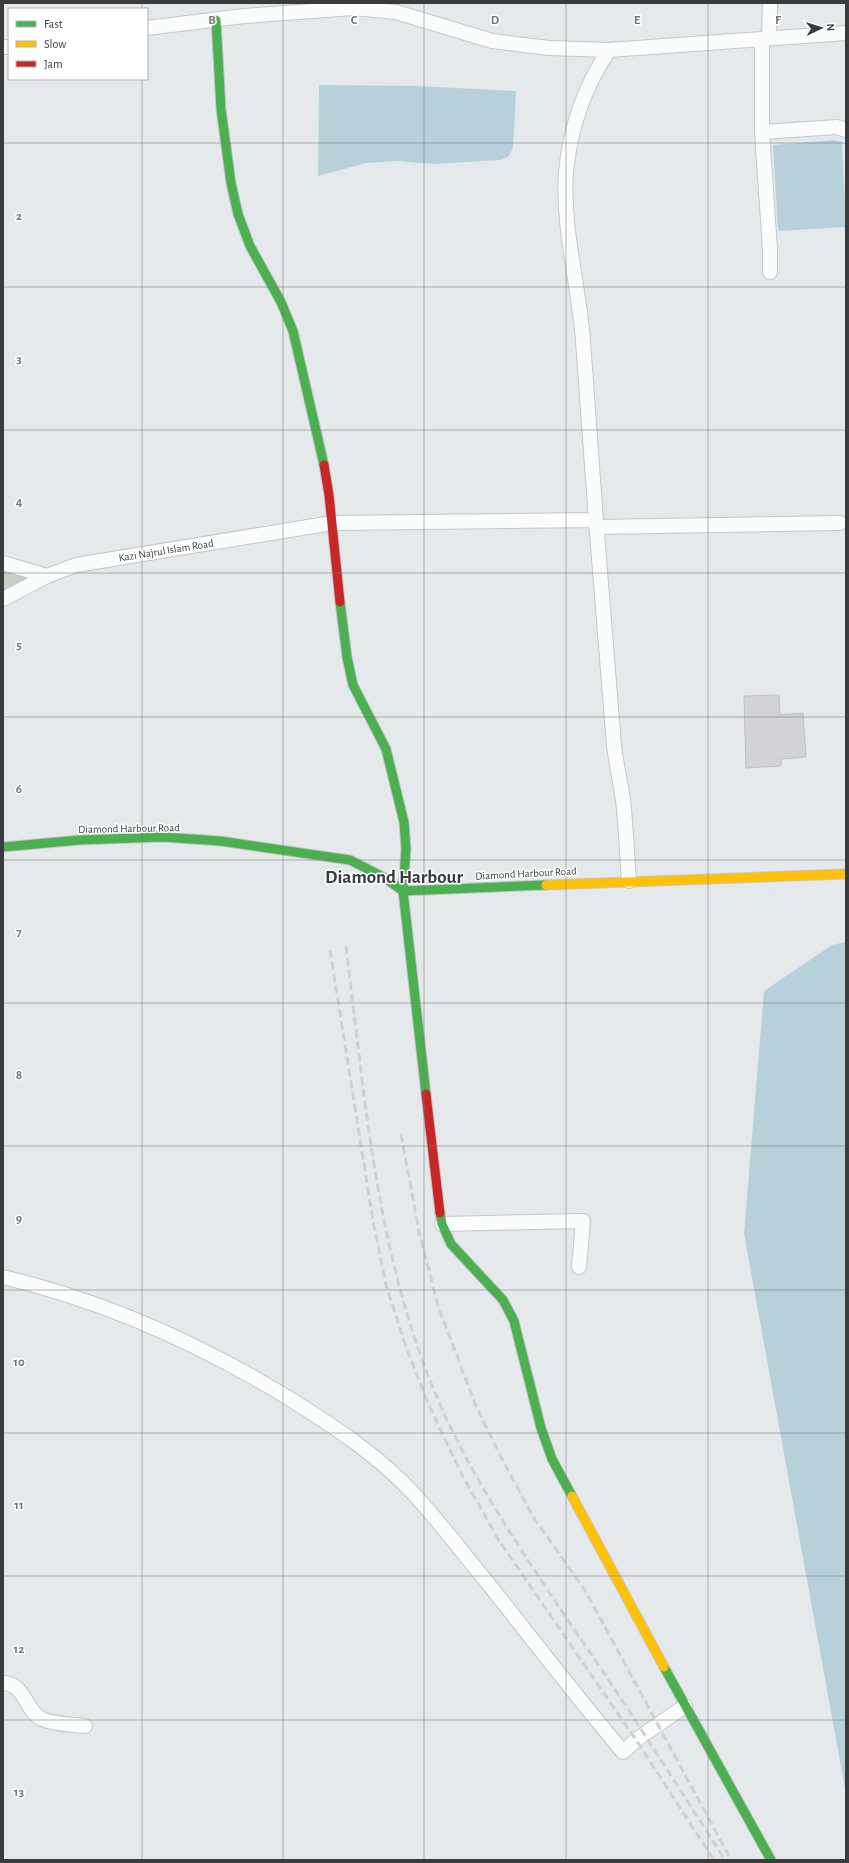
<svg xmlns="http://www.w3.org/2000/svg" width="849" height="1863" viewBox="0 0 849 1863" font-family="'Alegreya Sans',sans-serif">
<style>
.green{fill:#c8d0c2}
.water{fill:#b6d1d9}
.building{fill:#d3d2d8;stroke:#bebfc1}
.lines{fill:none;stroke-linecap:round;stroke-linejoin:round}
.street-casing{stroke:#c4c7c8;stroke-width:16}
.fast-casing{stroke:#c4c7c8;stroke-width:11}
.slow-casing{stroke:#c4c7c8;stroke-width:11}
.jam-casing{stroke:#c4c7c8;stroke-width:11}
.street{stroke:#fbfcfc;stroke-width:14}
.fast{stroke:#4caf50;stroke-width:9}
.slow{stroke:#ffc107;stroke-width:9}
.jam{stroke:#c62828;stroke-width:9}
.rail{stroke:#d0d0d1;stroke-width:3;stroke-dasharray:8 4;stroke-linecap:butt}
.grid{fill:none;stroke:#767879;stroke-width:1;stroke-opacity:0.55}
.labels{text-anchor:middle;stroke-width:3;stroke-linejoin:round;paint-order:stroke}
.street-label{font-size:11px;fill:#393b3c;stroke:#fff}
.town-label{font-size:19px;font-weight:bold;fill:#383c3e;stroke:#fff}
.grid-label{font-size:13px;text-anchor:middle;font-weight:bold;fill:#767879;stroke:#fff;stroke-width:3;stroke-linejoin:round;paint-order:stroke}
</style>
<rect width="100%" height="100%" fill="#e6e9eb"/>
<path class="green" d="M3 567 40 574 3 595Z"/>
<path class="water" d="M319 85 417 86 516 91 513 148 508 157 500 160 433 164 398 161 366 163 318 176Z
M835 140 842 142 846 227 778 231 773 145Z
M846 942V1794L744 1234 764 991 832 945Z"/>
<path class="building" d="M779 695 780 715 803 713 806 757 781 759V766L746 768 744 696Z"/>
<g class="lines">
<defs>
<path id="street" d="M147 28 244 16 353 8 396 12 492 41 549 48 609 50 846 33
M769 38 770 3
M762 39V132L770 250V272
M3 47H9
M609 50C585 86 570 129 566 172 562 228 579 285 583 341 592 472 602 602 613 733 614 756 620 778 623 800 626 827 627 854 629 881
M762 132 837 127 846 130
M596 527 840 523
M3 563 47 576 76 565 332 523 595 520
M3 599 47 576
M442 1224 583 1221 579 1267
M3 1277C108 1302 207 1347 298 1404 338 1429 379 1457 412 1492 439 1521 462 1552 487 1582 532 1639 576 1696 623 1752L636 1740 685 1706
M3 1683C25 1683 25 1711 42 1719 55 1725 72 1724 85 1726"/>
<path id="fast" d="M216 20 221 109 231 183 238 214 250 246 281 302 293 331 324 465
M340 602 347 657 353 685 386 749 404 822 406 849 403 891 426 1094
M3 847 80 840 162 837 220 841 350 860 385 878 403 891 546 885
M440 1213 442 1224 451 1244 503 1300 514 1321 541 1428 552 1459 572 1496
M664 1667 771 1860"/>
<path id="slow" d="M546 885 846 874
M572 1496 664 1667"/>
<path id="jam" d="M324 465 329 495 340 602
M426 1094 440 1213"/>
</defs>
<use href="#street" class="street-casing"/>
<use href="#fast" class="fast-casing"/>
<use href="#slow" class="slow-casing"/>
<use href="#jam" class="jam-casing"/>
<use href="#street" class="street"/>
<use href="#fast" class="fast"/>
<use href="#slow" class="slow"/>
<use href="#jam" class="jam"/>
<path class="rail" d="M346 946C363 1083 374 1223 420 1354 456 1457 518 1546 578 1635 629 1709 677 1785 725 1860
M330 950 373 1221 386 1285 406 1347 427 1401 461 1473 498 1539 636 1740 714 1860
M401 1134 419 1231 438 1306 476 1406 504 1463 534 1518 586 1592 729 1856"/>
</g>
<path class="grid" d="M142 3V9M283 3V1860M424 3V1860M566 3V1860M708 3V1860M142 79V1860M3 143H846M3 287H846M3 430H846M3 573H846M3 717H846M3 860H846M3 1003H846M3 1146H846M3 1290H846M3 1433H846M3 1576H846M3 1720H846"/>
<g class="labels">
<g class="street-label">
<text transform="translate(166 550) rotate(-9)" y="4">Kazi Najrul Islam Road</text>
<text transform="translate(129 828) rotate(-1)" y="4">Diamond Harbour Road</text>
<text transform="translate(526 873) rotate(-3)" y="4">Diamond Harbour Road</text>
</g>
<g class="town-label">
<text x="394" y="883">Diamond Harbour</text>
</g>
</g>
<g class="grid-label">
<text x="212" y="24">B</text>
<text x="354" y="24">C</text>
<text x="495" y="24">D</text>
<text x="637" y="24">E</text>
<text x="778" y="24">F</text>
<text x="19" y="220">2</text>
<text x="19" y="363">3</text>
<text x="19" y="506">4</text>
<text x="19" y="649">5</text>
<text x="19" y="793">6</text>
<text x="19" y="936">7</text>
<text x="19" y="1079">8</text>
<text x="19" y="1223">9</text>
<text x="19" y="1366">10</text>
<text x="19" y="1509">11</text>
<text x="19" y="1653">12</text>
<text x="19" y="1796">13</text>
</g>
<rect width="849" height="1863" fill="none" stroke="#393b3c" stroke-width="8"/>
<rect x="8" y="8" width="140" height="72" fill="#ffffff" stroke="#b0b1b1"/>
<rect x="16" y="21" width="20" height="6" fill="#4caf50" stroke="#b0b1b1"/>
<text x="44" y="28" font-size="12" fill="#393b3c">Fast</text>
<rect x="16" y="41" width="20" height="6" fill="#ffc107" stroke="#b0b1b1"/>
<text x="44" y="48" font-size="12" fill="#393b3c">Slow</text>
<rect x="16" y="61" width="20" height="6" fill="#c62828" stroke="#b0b1b1"/>
<text x="44" y="68" font-size="12" fill="#393b3c">Jam</text>
<g transform="translate(821 28) rotate(86)" stroke="#ffffff" stroke-width="3" paint-order="stroke">
<path d="M0-3L7 15L0 10L-7 15Z" fill="#393b3c"/>
<text y="-6" font-size="11" font-weight="bold" text-anchor="middle" fill="#393b3c">N</text>
</g>
</svg>
